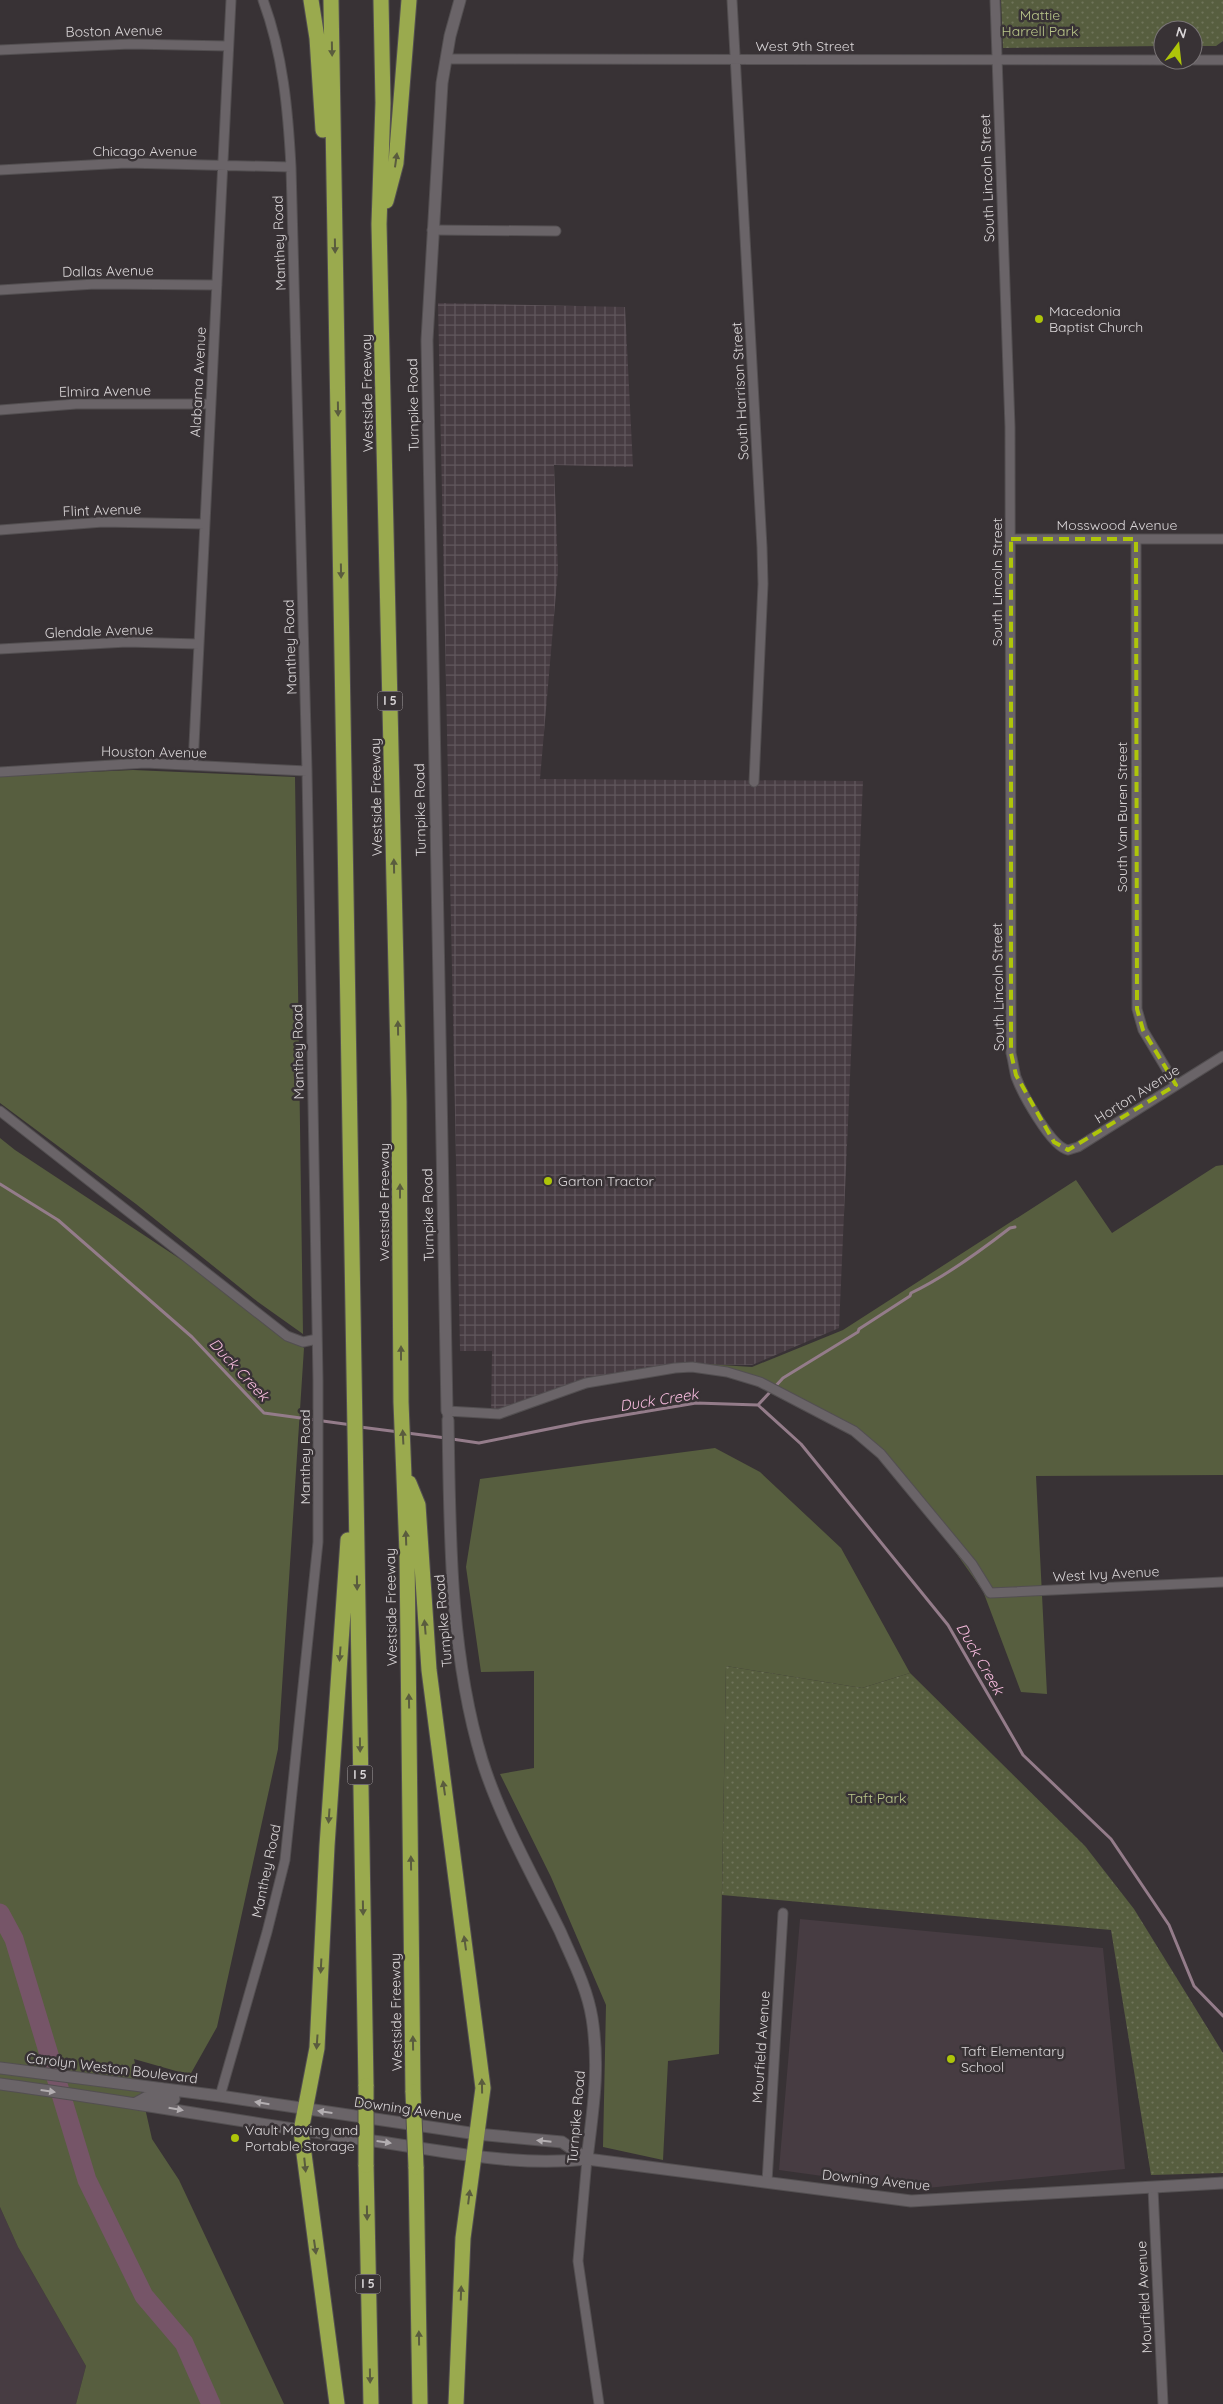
<svg xmlns="http://www.w3.org/2000/svg" width="1223" height="2404" viewBox="0 0 1223 2404" font-family="Quicksand,sans-serif">
<style>
.built{fill:#473c42}
.industrial{fill:url(#industrial-grid)}
.green{fill:#575e3f}
.park{fill:url(#park-dots)}
.lines{fill:none;stroke-linecap:round;stroke-linejoin:round}
.stream{stroke:#947c8a;stroke-width:3}
.river{stroke:#765568;stroke-width:19}
.minor-casing{stroke:#534f51;stroke-width:11}
.tertiary-casing{stroke:#534f51;stroke-width:13}
.motorway-casing{stroke:#534f51;stroke-width:17}
.minor{stroke:#6a6468;stroke-width:9}
.tertiary{stroke:#6a6468;stroke-width:11}
.motorway{stroke:#9aaa4e;stroke-width:15}
.motorway-bridge-casing{stroke:#534f51;stroke-width:17;stroke-linecap:butt}
.motorway-bridge{stroke:#9aaa4e;stroke-width:15}
.oneway{fill:#5a5c3e}
.oneway2{fill:#b3aeb1}
.marked{fill:none;stroke:#aec509;stroke-width:4;stroke-dasharray:10 6;stroke-linejoin:round}
.poi-dot{fill:#aec509;stroke:#383235;stroke-width:2}
.labels{text-anchor:middle;stroke-width:5;stroke-linejoin:round;paint-order:stroke}
.shield{fill:#383235;stroke:#a9a5a7;stroke-width:1}
.shield-label{font-size:12px;font-weight:bold;fill:#dad6d8}
.park-label{font-size:14px;fill:#bac78a;stroke:#383235}
.street-label{font-size:14px;fill:#dad6d8;stroke:#383235}
.poi-label{font-size:14px;fill:#dad6d8;stroke:#383235;text-anchor:start}
.water-label{font-size:15px;font-style:italic;fill:#f9bde0;stroke:#383235}
</style>
<defs>
<pattern id="industrial-grid" width="8" height="8" patternUnits="userSpaceOnUse" patternTransform="scale(1.25)"><rect width="8" height="8" fill="#473c42"/><path d="M0 4h8M4 0v8" fill="none" stroke="#61575d"/></pattern>
<pattern id="park-dots" width="8" height="8" patternUnits="userSpaceOnUse" patternTransform="scale(1.25)"><rect width="8" height="8" fill="#575e3f"/><path d="M2 2h.1M6 6h.1" fill="none" stroke="#6f745a" stroke-width="1.8" stroke-linecap="round"/></pattern>
</defs>
<rect width="100%" height="100%" fill="#383235"/>
<path class="built" d="M800 1919 1103 1948 1125 2169 916 2189 779 2170Z
M0 2207 18 2247 86 2366 76 2404H0Z"/>
<path class="industrial" d="M438 303 625 307 633 467 554 465 558 570 540 779 863 781 839 1328 752 1365 666 1364 491 1418 492 1351H460Z"/>
<path class="green" d="M133 770 295 777 303 1334 258 1302 136 1204 0 1103V776Z
M0 1138 15 1150 215 1282 304 1348 278 1749 217 2027 190 2075 134 2059 152 2139 179 2180 284 2404H76L86 2366 18 2247 0 2207Z
M1223 1165V1475L1036 1476 1047 1694 1021 1692 983 1591 903 1478 834 1418 746 1382 690 1363 752 1367 843 1330 1076 1180 1112 1233 1216 1166Z
M715 1448 760 1472 841 1548 910 1673 862 1688 726 1666 719 2054 668 2061 663 2160 603 2147 606 2005 551 1877 500 1774 534 1768V1671L481 1672 466 1567 480 1479Z"/>
<path class="park" d="M1001 0H1223V41L1216 46H1193V30H1163V46L1003 48Z
M726 1666 862 1688 910 1673 1085 1846 1134 1909 1223 2053V2173L1151 2175 1111 1930 722 1895Z"/>
<g class="lines">
<path class="stream" d="M0 1184 58 1220 192 1337 264 1413 352 1425
M758 1405 783 1378 858 1332 859 1329 910 1296 911 1293C945 1277 979 1252 1010 1228L1015 1227
M360 1427 399 1432
M407 1433 446 1438
M452 1439 479 1443 583 1422 696 1403 758 1405 801 1444 948 1625 1023 1755 1111 1839 1169 1925 1194 1986 1223 2016"/>
<path class="river" d="M0 1913 14 1939 87 2180 144 2296 184 2343 211 2404"/>
<defs>
<path id="minor" d="M732 0 762 547 763 584 754 782
M995 0 1010 427 1011 1053C1013 1061 1014 1069 1016 1077 1022 1093 1051 1147 1068 1150L1078 1147 1223 1056
M0 50 130 44 228 46
M446 59 1163 60
M1193 60H1223
M0 170 126 163 291 167
M432 230 556 231
M0 290 95 284 217 285
M0 410 76 404H211
M0 530 103 522 205 524
M1011 539H1223
M1136 539 1137 1009 1143 1030 1176 1085
M0 649 127 642 199 644
M193 765 231 0
M0 772 145 763 307 771
M0 1111 287 1336 303 1342 317 1339
M448 1418 447 1411 499 1414 586 1383 675 1368 692 1367 727 1372 760 1382 854 1431 881 1454 972 1564 990 1593 1223 1582
M220 2096 267 1932 285 1860 318 1542V1380L307 771 291 167C288 110 283 54 263 0
M587 2159 578 2261 599 2404
M767 2182 783 1913
M1153 2188 1163 2404"/>
<path id="tertiary" d="M447 1411 427 340 442 83 450 36 460 0
M448 1420C450 1533 449 1651 482 1760 500 1818 533 1876 560 1931 572 1959 587 1987 592 2018 600 2069 593 2108 587 2159
M0 2068 220 2096 477 2134 562 2142 587 2159
M0 2084C127 2101 254 2124 381 2142 449 2152 519 2167 587 2159L911 2201 1223 2183
M136 2103 149 2096 174 2099"/>
<path id="motorway" d="M311 0 317 38 323 130
M331 0 366 2086
M381 0 383 103 379 224 399 1101 401 1402 407 1552 413 2092
M386 201 396 163 409 0
M409 1483 418 1505 429 1670 483 2088 463 2238 456 2404
M366 2165 371 2404
M416 2167 420 2404
M337 2404 301 2131 317 2048 327 1846 348 1540"/>
</defs>
<use href="#minor" class="minor-casing"/>
<use href="#tertiary" class="tertiary-casing"/>
<use href="#motorway" class="motorway-casing"/>
<use href="#minor" class="minor"/>
<use href="#tertiary" class="tertiary"/>
<use href="#motorway" class="motorway"/>
<defs>
<path id="motorway-bridge" d="M366 2086V2165
M413 2092 416 2167"/>
</defs>
<use href="#motorway-bridge" class="motorway-bridge-casing"/>
<use href="#motorway-bridge" class="motorway-bridge"/>
</g>
<defs><path id="oneway-solid" d="M-6-.8H1V-3.2L6.5 0L1 3.2V.8H-6Z" transform="scale(1.25)"/></defs>
<g class="oneway">
<use href="#oneway-solid" transform="translate(332 49) rotate(89)"/>
<use href="#oneway-solid" transform="translate(396 160) rotate(-82)"/>
<use href="#oneway-solid" transform="translate(335 246) rotate(89)"/>
<use href="#oneway-solid" transform="translate(338 409) rotate(89)"/>
<use href="#oneway-solid" transform="translate(341 571) rotate(89)"/>
<use href="#oneway-solid" transform="translate(394 866) rotate(-91)"/>
<use href="#oneway-solid" transform="translate(398 1028) rotate(-91)"/>
<use href="#oneway-solid" transform="translate(400 1191) rotate(-90)"/>
<use href="#oneway-solid" transform="translate(401 1353) rotate(-90)"/>
<use href="#oneway-solid" transform="translate(403 1437) rotate(-93)"/>
<use href="#oneway-solid" transform="translate(406 1538) rotate(-92)"/>
<use href="#oneway-solid" transform="translate(357 1583) rotate(89)"/>
<use href="#oneway-solid" transform="translate(425 1627) rotate(-95)"/>
<use href="#oneway-solid" transform="translate(340 1654) rotate(94)"/>
<use href="#oneway-solid" transform="translate(409 1701) rotate(-91)"/>
<use href="#oneway-solid" transform="translate(360 1745) rotate(89)"/>
<use href="#oneway-solid" transform="translate(444 1788) rotate(-98)"/>
<use href="#oneway-solid" transform="translate(329 1816) rotate(94)"/>
<use href="#oneway-solid" transform="translate(411 1863) rotate(-91)"/>
<use href="#oneway-solid" transform="translate(363 1908) rotate(89)"/>
<use href="#oneway-solid" transform="translate(465 1943) rotate(-98)"/>
<use href="#oneway-solid" transform="translate(321 1966) rotate(93)"/>
<use href="#oneway-solid" transform="translate(317 2042) rotate(94)"/>
<use href="#oneway-solid" transform="translate(413 2043) rotate(-91)"/>
<use href="#oneway-solid" transform="translate(482 2086) rotate(-91)"/>
<use href="#oneway-solid" transform="translate(305 2165) rotate(84)"/>
<use href="#oneway-solid" transform="translate(469 2197) rotate(-83)"/>
<use href="#oneway-solid" transform="translate(367 2213) rotate(89)"/>
<use href="#oneway-solid" transform="translate(315 2247) rotate(82)"/>
<use href="#oneway-solid" transform="translate(461 2293) rotate(-88)"/>
<use href="#oneway-solid" transform="translate(419 2338) rotate(-91)"/>
<use href="#oneway-solid" transform="translate(370 2376) rotate(89)"/>
</g>
<g class="oneway2">
<use href="#oneway-solid" transform="translate(48 2091) rotate(8)"/>
<use href="#oneway-solid" transform="translate(262 2103) rotate(-171)"/>
<use href="#oneway-solid" transform="translate(176 2109) rotate(10)"/>
<use href="#oneway-solid" transform="translate(325 2112) rotate(-172)"/>
<use href="#oneway-solid" transform="translate(544 2141) rotate(-174)"/>
<use href="#oneway-solid" transform="translate(384 2142) rotate(8)"/>
</g>
<path class="marked" d="M1011 539H1136L1137 1009 1143 1030 1176 1085 1068 1150 1054 1142 1016 1075 1011 1053Z"/>
<g class="poi-dot">
<circle cx="1039" cy="319" r="5"/>
<circle cx="548" cy="1181" r="5"/>
<circle cx="951" cy="2059" r="5"/>
<circle cx="235" cy="2138" r="5"/>
</g>
<g class="labels">
<g class="shield">
<rect x="377.5" y="691.5" width="25" height="19" rx="4"/>
<rect x="347.5" y="1765.5" width="25" height="19" rx="4"/>
<rect x="355.5" y="2274.5" width="25" height="19" rx="4"/>
</g>
<g class="shield-label">
<text x="390" y="705">I 5</text>
<text x="360" y="1779">I 5</text>
<text x="368" y="2288">I 5</text>
</g>
<g class="park-label">
<text x="1040" y="20">Mattie<tspan x="1040" dy="16">Harrell Park</tspan></text>
<text x="877" y="1803">Taft Park</text>
</g>
<g class="street-label">
<text transform="translate(114 31) rotate(-1)" y="5">Boston Avenue</text>
<text x="805" y="51">West 9th Street</text>
<text x="145" y="156">Chicago Avenue</text>
<text transform="translate(987 178) rotate(-92)" y="5">South Lincoln Street</text>
<text transform="translate(279 243) rotate(-92)" y="5">Manthey Road</text>
<text transform="translate(108 271) rotate(-1)" y="5">Dallas Avenue</text>
<text transform="translate(198 382) rotate(-87)" y="5">Alabama Avenue</text>
<text transform="translate(105 391) rotate(-1)" y="5">Elmira Avenue</text>
<text transform="translate(740 391) rotate(-93)" y="5">South Harrison Street</text>
<text transform="translate(367 393) rotate(-91)" y="5">Westside Freeway</text>
<text transform="translate(413 405) rotate(-91)" y="5">Turnpike Road</text>
<text transform="translate(102 510) rotate(-2)" y="5">Flint Avenue</text>
<text x="1117" y="530">Mosswood Avenue</text>
<text transform="translate(997 582) rotate(-90)" y="5">South Lincoln Street</text>
<text transform="translate(99 631) rotate(-2)" y="5">Glendale Avenue</text>
<text transform="translate(290 647) rotate(-92)" y="5">Manthey Road</text>
<text transform="translate(154 752) rotate(1)" y="5">Houston Avenue</text>
<text transform="translate(376 797) rotate(-91)" y="5">Westside Freeway</text>
<text transform="translate(420 810) rotate(-91)" y="5">Turnpike Road</text>
<text transform="translate(1122 817) rotate(-90)" y="5">South Van Buren Street</text>
<text transform="translate(998 987) rotate(-91)" y="5">South Lincoln Street</text>
<text transform="translate(298 1052) rotate(-91)" y="5">Manthey Road</text>
<text transform="translate(1137 1094) rotate(-32)" y="5">Horton Avenue</text>
<text transform="translate(384 1202) rotate(-90)" y="5">Westside Freeway</text>
<text transform="translate(428 1215) rotate(-91)" y="5">Turnpike Road</text>
<text transform="translate(305 1457) rotate(-90)" y="5">Manthey Road</text>
<text transform="translate(1106 1574) rotate(-3)" y="5">West Ivy Avenue</text>
<text transform="translate(391 1607) rotate(-91)" y="5">Westside Freeway</text>
<text transform="translate(443 1621) rotate(-95)" y="5">Turnpike Road</text>
<text transform="translate(266 1871) rotate(-78)" y="5">Manthey Road</text>
<text transform="translate(396 2012) rotate(-91)" y="5">Westside Freeway</text>
<text transform="translate(761 2047) rotate(-86)" y="5">Mourfield Avenue</text>
<text transform="translate(112 2068) rotate(7)" y="5">Carolyn Weston Boulevard</text>
<text transform="translate(408 2109) rotate(8)" y="5">Downing Avenue</text>
<text transform="translate(576 2117) rotate(-85)" y="5">Turnpike Road</text>
<text transform="translate(876 2180) rotate(6)" y="5">Downing Avenue</text>
<text transform="translate(1144 2297) rotate(-93)" y="5">Mourfield Avenue</text>
</g>
<g class="poi-label">
<text x="1049" y="316">Macedonia<tspan x="1049" dy="16">Baptist Church</tspan></text>
<text x="558" y="1186">Garton Tractor</text>
<text x="961" y="2056">Taft Elementary<tspan x="961" dy="16">School</tspan></text>
<text x="245" y="2135">Vault Moving and<tspan x="245" dy="16">Portable Storage</tspan></text>
</g>
<g class="water-label">
<text transform="translate(239 1370) rotate(47)" y="5">Duck Creek</text>
<text transform="translate(659 1400) rotate(-9)" y="5">Duck Creek</text>
<text transform="translate(980 1659) rotate(60)" y="5">Duck Creek</text>
</g>
</g>
<g transform="translate(1178 45) rotate(15)"><circle r="24" fill="#383235" stroke="#797476"/>
<path d="M0-4L9 19L0 12L-9 19Z" fill="#aec509"/>
<text y="-8" font-size="14" font-weight="bold" text-anchor="middle" fill="#dad6d8">N</text>
</g>
</svg>
